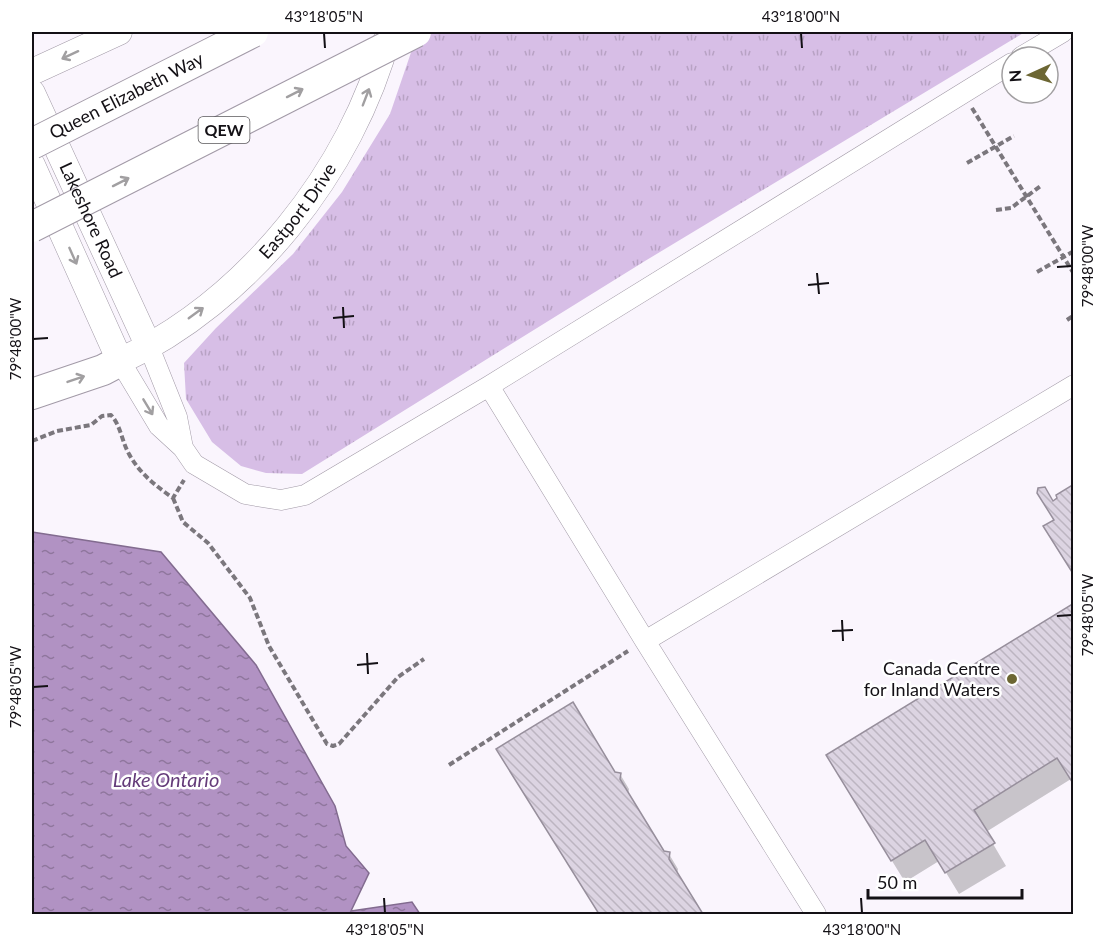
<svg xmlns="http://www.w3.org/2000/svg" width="1105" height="946" viewBox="0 0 1105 946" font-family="Lato,sans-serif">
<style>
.park{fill:url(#park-tufts)}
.water{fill:url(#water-ripples);stroke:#826b8f;stroke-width:1.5}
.shadow{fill:#0003}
.building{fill:url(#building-back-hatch);stroke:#978f9c;stroke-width:1.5}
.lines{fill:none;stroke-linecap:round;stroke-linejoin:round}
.minor-casing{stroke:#a29aa7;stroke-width:21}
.major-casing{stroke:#a29aa7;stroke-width:27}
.highway-casing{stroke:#a29aa7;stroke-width:32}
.path{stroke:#7b777d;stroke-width:4;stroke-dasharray:6 3;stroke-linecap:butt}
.minor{stroke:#fff;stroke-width:20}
.major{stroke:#fff;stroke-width:26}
.highway{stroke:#fff;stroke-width:30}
.highway-bridge-casing{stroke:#a29aa7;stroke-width:32;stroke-linecap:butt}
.highway-bridge{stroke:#fff;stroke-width:30}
.oneway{stroke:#a19fa1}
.ticks{fill:none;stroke:#131015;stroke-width:2}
.poi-dot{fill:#6c6633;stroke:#fff;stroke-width:2}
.labels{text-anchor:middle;stroke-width:5;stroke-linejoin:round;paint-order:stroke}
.shield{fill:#fff;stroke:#5a585b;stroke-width:1.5}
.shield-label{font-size:16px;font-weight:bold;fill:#131015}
.street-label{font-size:18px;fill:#131015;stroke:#fff}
.poi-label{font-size:18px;fill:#131015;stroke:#fff;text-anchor:end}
.water-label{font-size:20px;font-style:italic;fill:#643b79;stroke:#fff}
.neatline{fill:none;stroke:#131015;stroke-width:2}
.ticks-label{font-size:15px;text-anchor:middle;fill:#131015}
</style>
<defs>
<pattern id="park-tufts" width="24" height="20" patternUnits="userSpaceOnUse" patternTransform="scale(1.5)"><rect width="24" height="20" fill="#d7bee6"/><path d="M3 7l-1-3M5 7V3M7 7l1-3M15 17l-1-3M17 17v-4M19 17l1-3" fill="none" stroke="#b8a2c4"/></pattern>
<pattern id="water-ripples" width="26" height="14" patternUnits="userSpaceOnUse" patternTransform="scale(1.5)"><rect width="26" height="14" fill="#b192c3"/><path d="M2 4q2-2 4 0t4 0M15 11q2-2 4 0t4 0" fill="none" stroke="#8f769d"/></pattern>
<pattern id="building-back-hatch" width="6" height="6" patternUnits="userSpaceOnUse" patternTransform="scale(1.5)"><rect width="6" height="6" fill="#dcd4e2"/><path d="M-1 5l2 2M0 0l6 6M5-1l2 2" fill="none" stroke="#bcb5c1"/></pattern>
</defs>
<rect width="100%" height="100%" fill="#faf5fd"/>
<path class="park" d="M418 32H1025L645 261 302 474 266 473 241 466 212 442 186 399 184 363 216 328 293 254 342 192 390 114Z"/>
<path class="water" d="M32 532 161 552 256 665 335 806 346 846 369 873 351 911 412 902 420 914H32Z"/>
<path class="shadow" d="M1074 605 1071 779 986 832 1006 866 959 894 939 861 905 882 841 778Z
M507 765 620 774 629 789 628 795 663 852 669 854 678 869 677 875 701 914H600Z"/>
<path class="building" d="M1074 484V571L1072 572 1043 526 1054 520 1037 493 1038 488 1045 487 1053 501 1057 498 1056 495Z
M1074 603V785L1057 758 974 810 995 843 945 873 925 840 891 861 826 755Z
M573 702 615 772 621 773 620 779 664 851 670 852 669 859 703 914H599L496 749Z"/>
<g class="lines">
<defs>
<path id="minor" d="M1021 57 1063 32
M149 347 177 417 183 448
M120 361 159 426 183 448 194 464 245 494 281 500 305 495 489 386 1012 63
M489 386 645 641 816 914
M645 641 1074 385"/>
<g id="major">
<path d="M32 72 119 32"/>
<path id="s1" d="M32 93 149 347"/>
<path id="s2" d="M32 165 120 361C248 301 352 171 388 35"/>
</g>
<path id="highway" d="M32 394 103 370 120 361"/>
</defs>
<use href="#minor" class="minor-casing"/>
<use href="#major" class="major-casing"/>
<use href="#highway" class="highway-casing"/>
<path class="path" d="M972 108 1074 274
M967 163 1014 136
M996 210 1011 208 1042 185
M1037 272 1074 251
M1067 320 1074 315
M32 441 57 431 91 425 102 416 111 415C121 426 122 442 129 454 140 474 156 486 173 498L184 480
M173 498 183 522 208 543 250 598 269 646 327 744 333 746 339 744 398 677 424 659
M449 765 628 651"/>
<use href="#minor" class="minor"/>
<use href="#major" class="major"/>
<use href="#highway" class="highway"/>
<defs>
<g id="highway-bridge">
<path id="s3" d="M32 144 253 32"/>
<path d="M32 227 416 32"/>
</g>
</defs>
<use href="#highway-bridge" class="highway-bridge-casing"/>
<use href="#highway-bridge" class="highway-bridge"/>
</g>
<defs><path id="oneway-shaft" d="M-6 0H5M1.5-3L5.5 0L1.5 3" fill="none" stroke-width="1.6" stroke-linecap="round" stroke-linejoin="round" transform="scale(1.5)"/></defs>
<g class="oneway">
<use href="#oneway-shaft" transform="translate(70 55) rotate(155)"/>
<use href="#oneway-shaft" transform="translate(295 93) rotate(-27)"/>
<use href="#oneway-shaft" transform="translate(366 97) rotate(-69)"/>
<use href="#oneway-shaft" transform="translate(121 182) rotate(-27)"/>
<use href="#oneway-shaft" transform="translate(73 256) rotate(66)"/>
<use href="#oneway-shaft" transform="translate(196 313) rotate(-36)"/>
<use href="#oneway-shaft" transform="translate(76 379) rotate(-19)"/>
<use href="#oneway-shaft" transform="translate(148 407) rotate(59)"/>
</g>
<path class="ticks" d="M324 33 325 48M801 33 802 48M1057 267 1072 266M817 273 819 294M808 285 829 283M343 307 344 328M333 318 354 316M33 339 48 338M1057 616 1072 615M842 620 843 641M832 631 853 630M367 653 368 674M357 665 378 663M33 687 48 686M384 898 385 913M861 898 862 913"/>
<circle class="poi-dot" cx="1012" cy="679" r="6"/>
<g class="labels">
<rect class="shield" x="198.5" y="117" width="51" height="26" rx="4.5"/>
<g class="shield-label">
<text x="224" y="136">QEW</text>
</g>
<g class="street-label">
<text dy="6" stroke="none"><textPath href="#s3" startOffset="106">Queen Elizabeth Way</textPath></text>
<text dy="6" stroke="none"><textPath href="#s2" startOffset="450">Eastport Drive</textPath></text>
<text dy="6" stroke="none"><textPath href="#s1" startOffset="140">Lakeshore Road</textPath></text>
</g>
<g class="poi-label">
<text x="1000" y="675">Canada Centre<tspan x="1000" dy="21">for Inland Waters</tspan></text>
</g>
<g class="water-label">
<text x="166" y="787">Lake Ontario</text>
</g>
</g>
<rect width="1105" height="946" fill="none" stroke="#ffffff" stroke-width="66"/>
<g transform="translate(1030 75) rotate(266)"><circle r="28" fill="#ffffff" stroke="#a19fa1" stroke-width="1.5"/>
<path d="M0-4.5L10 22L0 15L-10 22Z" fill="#6c6633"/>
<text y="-9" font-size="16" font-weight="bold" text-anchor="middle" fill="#131015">N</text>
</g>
<path d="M868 889v9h154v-9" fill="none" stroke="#131015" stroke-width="3"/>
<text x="877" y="889" font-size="18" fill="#131015" stroke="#ffffff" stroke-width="4.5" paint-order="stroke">50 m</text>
<rect x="33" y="33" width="1039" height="880" class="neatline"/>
<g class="ticks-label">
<text x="324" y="22">43°18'05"N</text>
<text x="801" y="22">43°18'00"N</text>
<text transform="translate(1088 266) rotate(-90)" y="5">79°48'00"W</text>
<text transform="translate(16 339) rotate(-90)" y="5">79°48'00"W</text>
<text transform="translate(1088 615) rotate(-90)" y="5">79°48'05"W</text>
<text transform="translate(16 687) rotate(-90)" y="5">79°48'05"W</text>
<text x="385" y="935">43°18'05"N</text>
<text x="862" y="935">43°18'00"N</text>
</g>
</svg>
